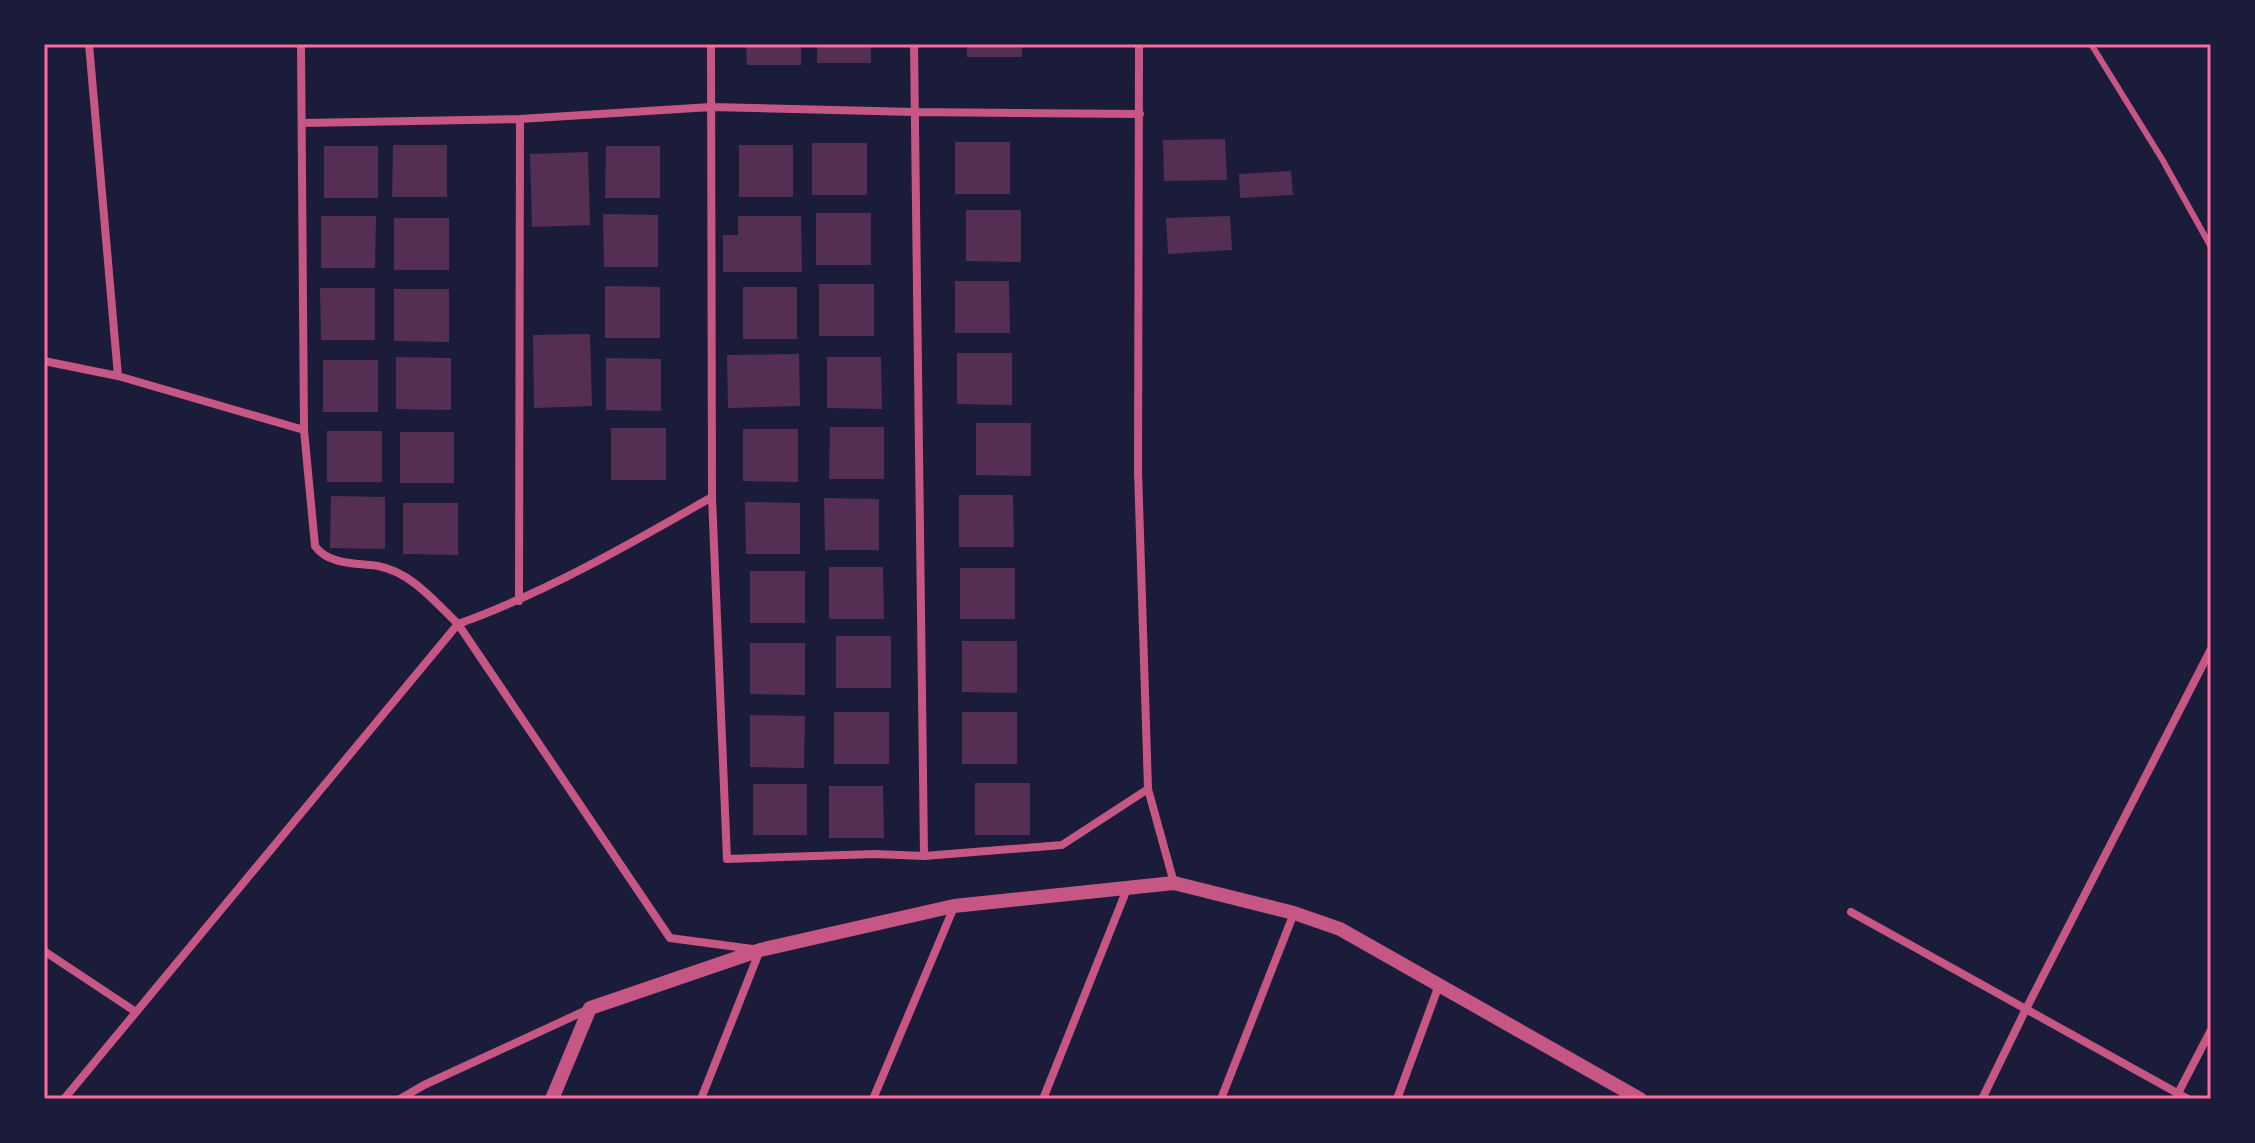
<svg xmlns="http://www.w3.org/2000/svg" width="2255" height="1143" viewBox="0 0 2255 1143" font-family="Helvetica,sans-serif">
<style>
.building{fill:#542f53}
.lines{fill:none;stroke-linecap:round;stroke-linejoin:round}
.service{stroke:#c65784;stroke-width:6}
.minor{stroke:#c65784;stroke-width:8}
.tertiary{stroke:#c65784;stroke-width:14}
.neatline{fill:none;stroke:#ff6b9d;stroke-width:3}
</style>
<rect width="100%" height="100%" fill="#1b1b3a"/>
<path class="building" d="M746 44H801V65H747Z
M817 44H871V63H817Z
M967 44H1022V57H967Z
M1225 139 1227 180 1164 181 1163 140Z
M955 142H1010V194H955Z
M812 143H867V195H812Z
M393 145H447V197H392Z
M739 145H793V197H739Z
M324 146H378V198H324Z
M606 146H660V198H605Z
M588 152 590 225 532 227 530 154Z
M1291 171 1293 195 1240 198 1239 174Z
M966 210H1021V262L966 261Z
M816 213H871V265H816Z
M603 214 658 215V267H604Z
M321 216H376L375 268H321Z
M738 216H801L802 272H723V235H738Z
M1230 216 1232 250 1168 254 1166 218Z
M394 218H449V270H394Z
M955 281H1009L1010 333H955Z
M819 284H874V336H819Z
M605 286 660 287V338H605Z
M743 287H797V339H743Z
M320 288H375V340H321Z
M394 289H449V342L394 341Z
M590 334 592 406 534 408 533 335Z
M957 353H1012V405L957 404Z
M799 354 800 406 728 408 727 355Z
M396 357 451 358V410L396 409Z
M827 357H881L882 409 827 408Z
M606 358 661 359V411L606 410Z
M323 360H378V412H323Z
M976 423H1031V476L976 475Z
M830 427H884V479H829Z
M611 428H666V480H611Z
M743 429H798V482L743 481Z
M327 431H382V482H327Z
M400 432H454V483H400Z
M959 495H1013L1014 547H959Z
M331 496 385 497V549L330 548Z
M824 498 879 499V550H825Z
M745 502 800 503V554H746Z
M403 503H458V555L403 554Z
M829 567H883L884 619H829Z
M960 568H1015V619H960Z
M750 571H805V623H750Z
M836 636H891V688H836Z
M962 641H1017V693L962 692Z
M750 643H805V695L750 694Z
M834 712H889V764H834Z
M962 712H1017V764H962Z
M750 715 805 716 804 768 750 767Z
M975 783H1030V835H975Z
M753 784H807V835H753Z
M829 786H883L884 838H829Z"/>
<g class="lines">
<path class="service" d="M2091 44 2162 159 2211 247"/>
<path class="minor" d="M89 44 118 376
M301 44 304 430 315 546C328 565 357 563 378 566 411 572 435 602 458 624L670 938 760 950 701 1099
M711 44 712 497 727 859 875 854 924 856 1062 845 1148 789
M914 44 924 856
M1139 44 1138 471 1148 789 1174 883
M302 123 520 119 711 107 914 112 1140 114
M44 361 118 376 304 430
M519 601 520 119
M1851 912 2188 1099
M44 951 136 1012
M64 1099 458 624C547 592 630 544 712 497
M400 1099 424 1085 589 1009
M873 1099 954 907
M1043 1099 1127 889
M1221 1099 1294 913
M1397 1099 1439 985
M1982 1099 2026 1009 2211 649
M2175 1099 2211 1030"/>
<path class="tertiary" d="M552 1099 590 1008 760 950 954 906 1174 883 1294 913 1340 929 1640 1099"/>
</g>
<rect width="2255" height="1143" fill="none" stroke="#1b1b3a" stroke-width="92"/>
<rect x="46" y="46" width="2163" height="1051" class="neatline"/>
</svg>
